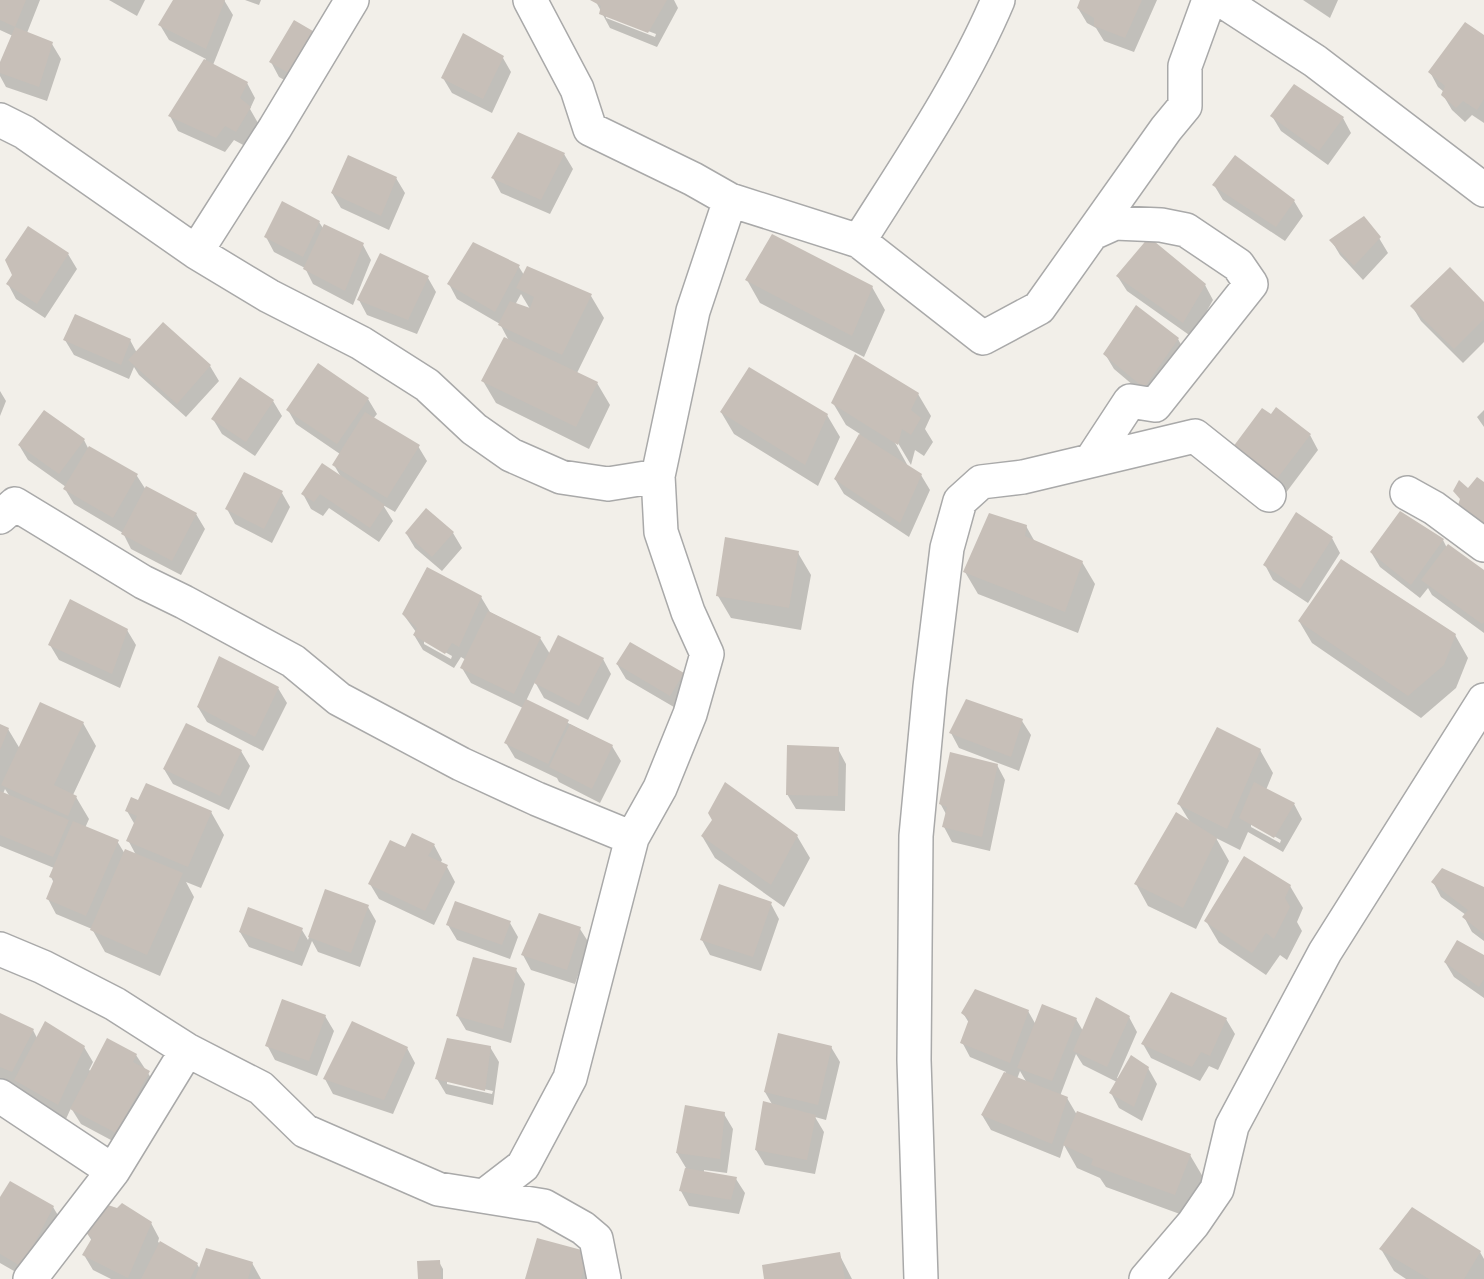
<svg xmlns="http://www.w3.org/2000/svg" width="1484" height="1279" viewBox="0 0 1484 1279" font-family="Figtree,sans-serif">
<style>
.shadow{fill:#0003;fill-rule:evenodd}
.building{fill:#c7bfb8}
.lines{fill:none;stroke-linecap:round;stroke-linejoin:round}
.street-casing{stroke:#a9a9a9;stroke-width:36}
.street{stroke:#fff;stroke-width:33}
</style>
<rect width="100%" height="100%" fill="#f2efe9"/>
<path class="shadow" d="M0 0H40L27 33 52 44 61 59 47 101 6 87 0 76V66L13 36 0 30Z
M109 0H145L137 16Z
M174 0H224L233 15 213 65 247 83 255 98 250 109 258 123 245 146 234 140 225 152 178 131 170 116 206 59 169 40 160 25Z
M245 0H261L259 5Z
M595 0H674L678 8 657 47 610 28ZM606 15 656 34 655 37 606 18Z
M1081 0H1157L1134 52 1104 41 1096 28 1087 23 1078 8Z
M1303 0H1338L1330 18Z
M294 22 304 91 279 77 271 62Z
M1484 37V123L1472 115 1465 122 1452 110 1443 95 1444 92 1438 87 1430 72Z
M503 58 511 72 492 113 452 93 443 78Z
M1272 116 1343 118 1351 133 1328 165 1281 131Z
M564 154 573 169 550 214 501 193 493 178Z
M396 178 405 193 389 230 341 208 332 193Z
M1214 185 1294 201 1303 216 1285 241 1223 200Z
M319 222 323 228 363 245 371 260 353 305 313 284 305 268 274 252 266 237Z
M772 236 872 287 885 310 864 357 760 303 747 280Z
M1379 238 1388 253 1363 280 1340 255 1331 240Z
M473 244 519 267 524 275 528 268 591 296 604 318 577 373 597 383 610 405 589 449 496 403 483 381 509 341 500 324 457 299 449 284ZM521 294 530 309 515 305Z
M68 254 77 269 45 318 16 299 8 284Z
M1118 277 1205 285 1213 300 1192 337 1127 291Z
M428 278 436 292 417 334 367 315 359 300Z
M1484 304V342L1463 363 1421 321 1412 306Z
M163 324 210 366 219 381 186 417 139 375 134 367 129 379 74 355 65 340H130L137 353Z
M1178 339 1186 354 1153 402 1114 369 1105 354Z
M240 379 273 401 282 416 255 456 222 434 213 419Z
M0 391 6 401 0 416Z
M918 394 931 416 925 429 933 442 924 456 915 450 911 465 895 438 893 439 909 468 921 475 930 490 909 537 844 494 835 479 860 434 846 425 833 403Z
M368 399 377 414 373 419 418 446 427 461 395 512 383 505 393 521 379 542 329 508 323 516 311 509 303 494 341 477 334 465 340 454 296 424 288 410Z
M1484 410V427L1477 417Z
M721 412 827 415 840 437 818 486 734 434Z
M1310 435 1318 450 1282 498 1240 466Z
M84 440 88 448 137 476 146 490V488L196 514 205 529 181 575 131 549 123 533 74 504 65 489 66 487 28 460 19 445Z
M282 493 290 507 272 543 235 524 227 509Z
M426 510 453 533 462 548 442 571 415 548 406 533Z
M1026 526 1035 542 1082 562 1095 584 1078 633 978 594 965 572Z
M1332 538 1340 553 1308 603 1273 580 1265 565Z
M1443 540 1447 548 1484 572V633L1432 595 1428 588 1420 598 1380 567 1371 552Z
M798 553 811 575 801 630 731 618 718 596Z
M481 597 490 612 540 638 550 654 603 659 611 674 588 720 544 698 535 682 526 701 612 746 621 761 600 803 559 782 557 778 515 758 506 743 523 708 471 683 462 668 466 660 461 657 454 668 423 650 414 635 416 632 403 614ZM424 640 452 656 451 659 424 644Z
M1299 621 1455 635 1468 658 1456 688 1421 718 1312 643Z
M127 630 136 645 120 688 59 660 50 645Z
M630 644 683 675 692 689 679 710 626 679 617 664Z
M278 688 287 703 263 751 207 722 198 707Z
M1022 721 1031 735 1019 771 959 748 951 733Z
M83 723 96 746 73 795 76 797 89 819 85 828 117 841 125 854 136 855 128 840 135 825 127 811 211 812 224 835 201 888 186 882 194 897 160 976 105 952 92 929 56 914 48 899 54 883 51 877 54 868 0 846V725L8 729 20 749ZM5 789 10 797 3 794Z
M838 749 846 764 845 811 796 809 787 794Z
M1260 750 1273 773 1266 790 1294 804 1302 819 1283 852 1248 832 1240 850 1216 838 1229 861 1196 929 1148 906 1136 884 1190 822 1179 804ZM1251 823 1281 840 1280 843 1251 827Z
M241 751 250 766 229 810 173 784 164 769Z
M997 765 1005 780 990 851 952 842 944 827 946 814 940 803Z
M702 836H797L810 858 784 907 715 858Z
M434 845 442 860 440 864 447 867 455 882 434 925 379 899 370 884 406 849Z
M1433 882 1484 889V941L1472 932 1464 917 1466 915 1441 897Z
M1290 886 1303 908 1297 922 1302 931 1287 960 1280 955 1266 975 1219 943 1206 921Z
M326 891 368 907 376 921 360 967 318 952 312 941 302 966 249 947 240 932 302 930 308 940Z
M771 904 779 919 761 971 710 955 702 940Z
M510 923 518 937 510 959 457 940 448 925Z
M580 929 589 943 575 984 531 970 523 955Z
M1484 956V998L1454 977 1445 962Z
M516 970 525 984 511 1043 466 1030 457 1015Z
M1028 1011 1036 1025 1076 1019 1083 1031 1129 1017 1137 1032 1117 1078 1119 1079 1148 1068 1157 1084 1142 1121 1119 1108 1111 1093 1117 1082 1083 1065 1076 1054 1060 1096 1067 1098 1077 1115 1190 1155 1203 1177 1188 1217 1106 1187 1100 1178 1077 1168 1064 1145 1060 1158 991 1130 982 1115 1006 1072 970 1057 962 1042 969 1023 963 1013ZM1020 1071 1027 1083 1017 1079Z
M0 1014 33 1030 37 1038 84 1047 93 1062 89 1070 91 1071 136 1055 157 1087 124 1147 81 1124 71 1108 66 1119 0 1082Z
M325 1016 334 1031 317 1076 275 1060 267 1045Z
M1226 1019 1235 1034 1218 1070 1209 1066 1200 1081 1151 1058 1143 1044Z
M490 1047 499 1062 493 1105 446 1094 437 1079ZM447 1081 493 1091 492 1094 447 1084Z
M831 1047 840 1062 826 1120 815 1117 824 1132 815 1174 765 1165 756 1150 773 1106 765 1092Z
M407 1048 415 1063 393 1114 333 1094 325 1079Z
M724 1114 733 1129 727 1173 704 1170V1173L736 1179 745 1193 739 1214 689 1206 681 1191 686 1168 677 1153Z
M0 1200 53 1207 62 1222 28 1279 0 1263Z
M151 1223 159 1238 158 1242 197 1264 200 1269 252 1263 261 1279H111L93 1270 84 1255 92 1241 85 1230Z
M1381 1249 1480 1252 1484 1259V1279H1406L1394 1271Z
M588 1253 593 1279H527Z
M839 1254 852 1279H765Z
M439 1262 443 1269V1279H419Z"/>
<path class="building" d="M0 0H26L15 27 53 42 39 87 0 73V62L15 27 0 20Z
M173 0H225L206 49 158 25Z
M590 0H667L648 33 599 14 601 6Z
M1080 0H1142L1125 38 1094 26V18L1077 8Z
M294 20 318 34 296 77 269 62Z
M1465 22 1484 35V99L1477 110 1463 101 1456 108 1441 95 1445 86 1428 72Z
M463 33 504 56 483 99 441 78Z
M204 59 248 82 240 98 251 107 236 132 225 126 216 138 168 116Z
M1294 84 1344 117 1319 151 1270 116Z
M518 132 565 153 541 200 491 178Z
M348 155 397 177 381 216 331 193Z
M1235 155 1295 200 1276 227 1212 185Z
M282 201 320 221 303 257 264 237Z
M1364 216 1381 237 1354 266 1329 240Z
M324 224 364 243 345 291 303 269Z
M28 226 69 253 37 304 6 284 12 275 5 260Z
M772 234 873 286 852 336 745 280Z
M1149 237 1206 284 1183 323 1116 276Z
M473 242 520 265 495 312 447 284Z
M380 253 429 276 408 320 357 300Z
M527 266 592 294 562 355 498 325 510 301 530 308 534 297 516 288Z
M1450 267 1484 302V319L1454 349 1410 306Z
M1136 305 1179 338 1144 388 1103 354Z
M75 314 131 339 121 365 63 340Z
M163 322 211 365 177 404 128 360Z
M504 337 598 382 576 427 481 381Z
M855 354 919 393 911 410 921 418 911 435 902 429 898 445 831 403Z
M318 363 369 398 337 444 286 410Z
M749 367 828 414 805 465 720 412Z
M240 377 274 400 246 442 211 419Z
M1276 407 1311 434 1273 484 1230 451 1262 408 1271 414Z
M44 410 85 439 59 474 18 445Z
M365 412 420 445 387 498 332 465Z
M859 434 922 474 900 523 834 479Z
M89 446 138 474 113 518 63 489Z
M322 463 385 505 370 528 320 494 314 502 301 494Z
M244 472 283 491 264 529 225 509Z
M1477 477 1484 482V524L1458 505 1460 499 1453 491 1459 480 1468 488Z
M146 486 197 513 172 561 121 534Z
M426 508 454 532 432 557 405 533Z
M1400 511 1444 539 1411 585 1370 552Z
M1296 512 1333 537 1300 589 1263 565Z
M989 513 1027 525 1025 536 1083 561 1065 612 963 572Z
M725 537 799 551 789 608 716 596Z
M1448 544 1484 570V622L1482 624 1421 580Z
M1341 559 1456 634 1444 665 1408 696 1298 621Z
M427 567 482 596 459 647 452 643 445 654 413 635 417 628 402 614Z
M70 599 128 629 112 674 48 645Z
M488 611 541 637 514 694 460 668Z
M558 635 604 658 579 706 534 683Z
M630 642 684 673 670 696 616 664Z
M219 656 279 687 255 737 197 707Z
M526 699 569 720 548 764 504 743Z
M966 699 1023 719 1011 757 949 733Z
M40 702 84 722 54 785 77 796 68 816 1 785Z
M186 723 242 750 220 796 163 769Z
M0 724 9 728 0 750Z
M570 724 613 745 592 789 549 767Z
M1217 727 1261 749 1227 829 1177 804Z
M787 745 839 747 838 796 786 795Z
M950 752 998 764 982 837 942 827 947 807 939 804Z
M725 782 798 835 771 885 701 836 712 820 708 813Z
M1254 782 1295 803 1274 838 1239 818Z
M146 783 212 811 188 867 126 841 137 816 125 811 131 797 138 800Z
M0 791 69 820 53 857 0 835Z
M1176 812 1217 838 1183 908 1134 884Z
M73 821 119 840 86 916 46 899 54 879 49 877Z
M412 833 435 844 428 856 448 865 425 911 368 884 390 840 405 847Z
M125 849 183 873 147 955 90 930Z
M1244 856 1291 885 1285 898 1290 907 1274 939 1266 933 1252 953 1204 921Z
M1442 868 1484 887V934L1462 917 1468 910 1431 882Z
M719 884 772 902 753 957 700 940Z
M325 889 369 905 351 953 308 937Z
M455 901 511 921 502 945 446 925Z
M248 907 303 928 294 952 239 932Z
M539 913 581 927 567 970 521 955Z
M1457 940 1484 955V979L1479 987 1444 962Z
M473 957 517 968 503 1029 456 1016Z
M975 989 1029 1010 1010 1063 960 1043 969 1019 961 1013Z
M1171 992 1227 1018 1210 1056 1201 1052 1192 1067 1141 1044Z
M1096 997 1130 1016 1107 1067 1073 1051Z
M282 999 326 1015 309 1061 265 1046Z
M1042 1004 1077 1018 1052 1081 1017 1068Z
M0 1013 34 1029 12 1072 0 1067Z
M45 1021 85 1046 58 1105 14 1080Z
M352 1021 408 1047 384 1100 323 1079Z
M778 1033 832 1046 818 1105 764 1092Z
M107 1038 137 1054 133 1062 150 1071 116 1133 70 1109Z
M447 1038 491 1046 485 1091 435 1079Z
M1131 1055 1149 1067 1134 1107 1109 1093Z
M1004 1072 1068 1097 1052 1144 981 1115Z
M763 1101 816 1115 807 1160 755 1150Z
M685 1105 725 1112 720 1159 676 1153Z
M1077 1111 1191 1154 1175 1195 1091 1165 1093 1159 1063 1145Z
M685 1168 737 1177 731 1200 679 1191Z
M10 1181 54 1206 22 1267 0 1254V1197Z
M102 1203 117 1208 122 1203 152 1222 128 1278 82 1255 92 1238 83 1230Z
M1412 1207 1481 1251 1464 1279H1429L1379 1249Z
M537 1238 589 1252 581 1279H525Z
M160 1241 198 1263 190 1279H141Z
M206 1248 253 1262 248 1279H195Z
M840 1252 845 1279H764L762 1265Z
M440 1260 441 1279H418L417 1261Z"/>
<g class="lines">
<defs>
<path id="street" d="M1221 0 1315 61 1484 190
M0 120 24 132 196 252 269 296 361 343 427 385 474 429 511 455 561 477 608 484 658 476
M730 200 859 241C907 165 963 83 998 0
M859 241 983 338 1039 308 1166 129 1185 106V66L1209 0
M196 252 275 128 352 0
M1092 459 1130 401 1155 405 1251 284 1238 265 1186 230 1161 225 1115 223 1095 232
M1407 493 1434 508 1484 545
M0 517 15 504 143 582 184 602 293 661 339 699 461 764 537 799 632 838 660 788 690 714 707 654 688 612 661 532 658 476 693 311 730 200 693 179 590 129 577 89 530 0
M0 949 43 967 115 1004 187 1050 261 1088 305 1131 438 1189 544 1206 583 1228 596 1239 604 1279
M0 1096 113 1171 187 1050
M484 1196 523 1166 570 1078 632 838
M30 1279 113 1171
M921 1279 914 1060 916 836 930 687 947 548 960 501 981 482 1023 477 1195 436 1269 495
M1146 1279 1193 1224 1217 1189 1232 1126 1325 952 1484 700"/>
</defs>
<use href="#street" class="street-casing"/>
<use href="#street" class="street"/>
</g>
</svg>
